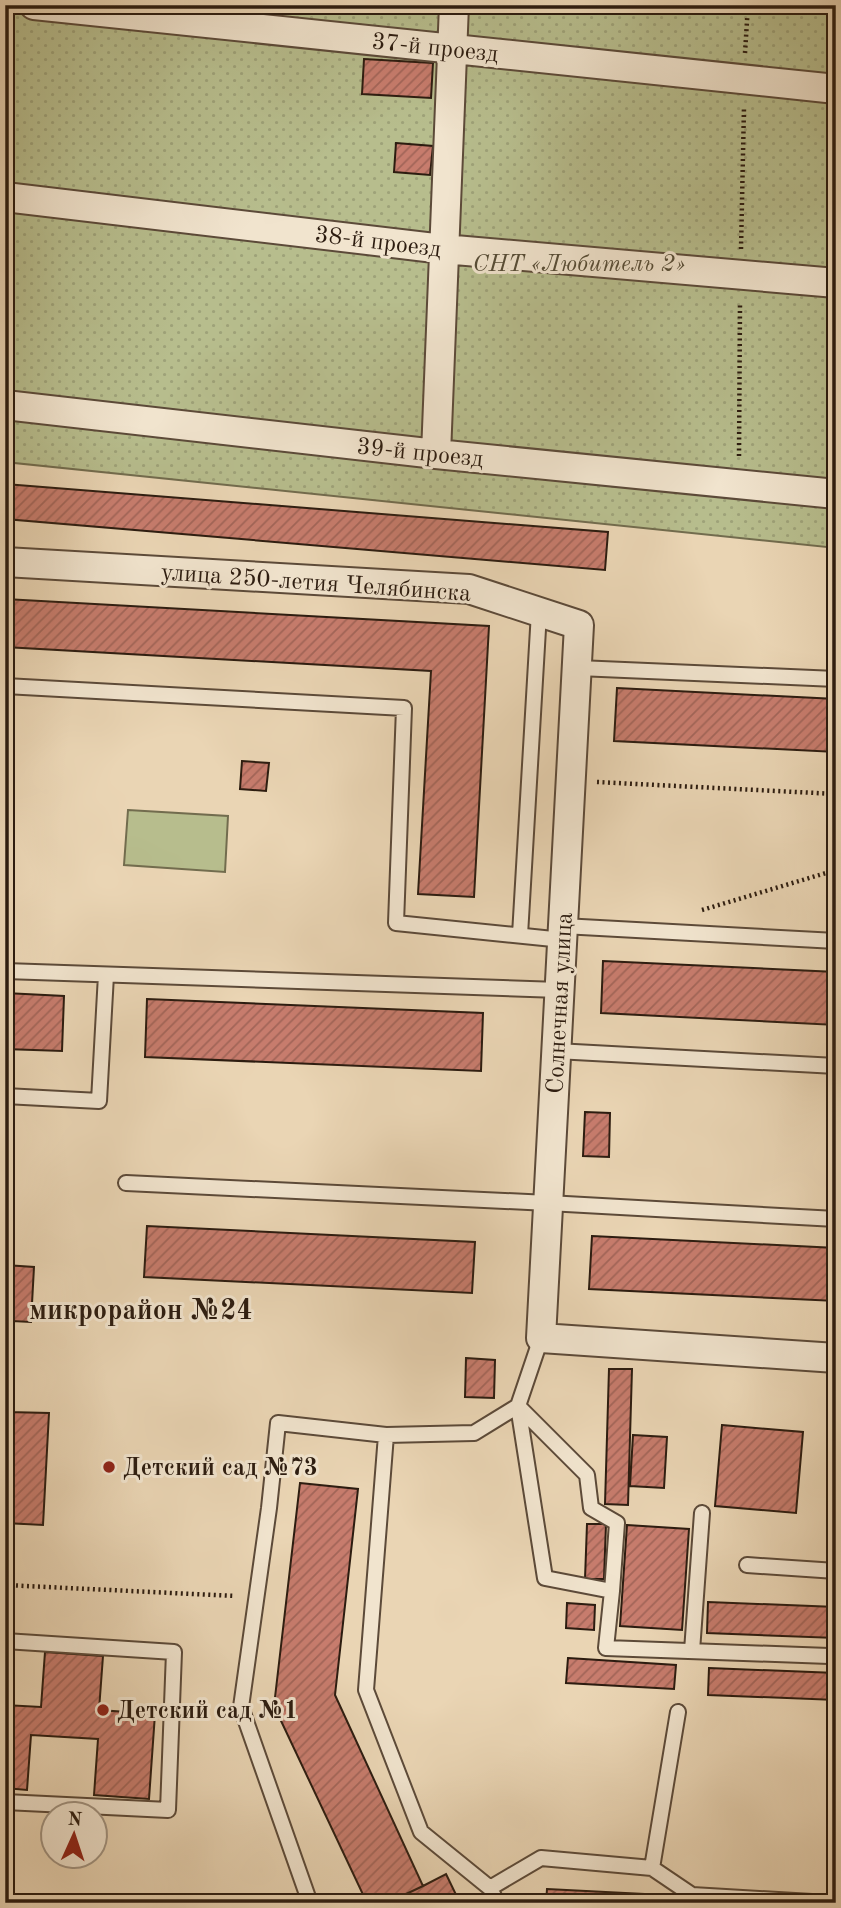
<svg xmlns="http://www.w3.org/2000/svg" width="841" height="1908" viewBox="0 0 841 1908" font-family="'Old Standard TT',serif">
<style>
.grass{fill:url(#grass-dots);stroke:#726c4e;stroke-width:2}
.pitch{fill:#b7bd8d;stroke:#726c4e;stroke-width:2}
.building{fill:url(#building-hatch);stroke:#2c1c10;stroke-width:2}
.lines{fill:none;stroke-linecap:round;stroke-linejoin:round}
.service-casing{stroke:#5c4a39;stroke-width:18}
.minor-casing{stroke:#5c4a39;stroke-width:32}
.path{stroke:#2c1c10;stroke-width:4.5;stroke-dasharray:2 3.5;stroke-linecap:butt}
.service{stroke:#f1e4ce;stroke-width:14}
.minor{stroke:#f1e4ce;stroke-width:28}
.poi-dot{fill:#8f2418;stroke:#f1e4ce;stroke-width:2.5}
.labels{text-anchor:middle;stroke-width:6;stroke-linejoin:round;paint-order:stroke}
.street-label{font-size:24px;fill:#2c1c10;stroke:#f1e4ce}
.park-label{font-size:24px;font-style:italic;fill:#564c36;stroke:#f1e4ce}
.poi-label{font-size:24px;font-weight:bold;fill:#2c1c10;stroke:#f1e4ce;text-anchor:start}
.quarter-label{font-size:28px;font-weight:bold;fill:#2c1c10;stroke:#f1e4ce}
</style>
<defs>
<pattern id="grass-dots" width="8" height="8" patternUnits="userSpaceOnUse" patternTransform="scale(1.75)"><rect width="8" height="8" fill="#b7bd8d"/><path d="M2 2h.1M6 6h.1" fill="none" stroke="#9ea279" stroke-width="1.8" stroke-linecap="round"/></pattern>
<pattern id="building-hatch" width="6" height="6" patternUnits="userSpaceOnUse" patternTransform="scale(1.75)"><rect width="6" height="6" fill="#c77c6d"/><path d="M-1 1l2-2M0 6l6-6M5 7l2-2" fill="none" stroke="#a26558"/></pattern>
</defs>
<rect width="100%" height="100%" fill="#ead5b4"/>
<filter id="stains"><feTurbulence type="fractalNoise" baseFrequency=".00286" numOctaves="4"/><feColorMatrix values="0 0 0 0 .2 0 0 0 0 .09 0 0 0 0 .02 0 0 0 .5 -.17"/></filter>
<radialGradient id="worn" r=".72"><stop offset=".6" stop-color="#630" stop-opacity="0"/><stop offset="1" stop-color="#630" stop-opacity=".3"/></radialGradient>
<path class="grass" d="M5 5H836V548L5 462Z"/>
<path class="pitch" d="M128 810 228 816 225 872 124 865Z"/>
<path class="building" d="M364 59 433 63 431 98 362 94Z
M396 143 433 146 430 175 394 172Z
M5 484 608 532 605 570 5 519Z
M5 599 489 626 474 897 418 894 431 671 5 647Z
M617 688 836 699V752L614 741Z
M242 761 269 763 266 791 240 789Z
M603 961 836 972V1025L601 1013Z
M5 993 64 996 62 1051 5 1049Z
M147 999 483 1013 481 1071 145 1057Z
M585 1112 610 1113 609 1157 583 1156Z
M147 1226 475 1242 472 1293 144 1277Z
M592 1236 836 1248V1301L589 1289Z
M5 1265 34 1267 31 1322 12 1321 8 1412 49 1413 43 1525 5 1523Z
M466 1358 495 1360 494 1398 465 1397Z
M609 1369H632L628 1505 605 1504Z
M722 1425 803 1432 796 1513 715 1506Z
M633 1435 667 1437 664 1488 630 1486Z
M833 1443H836V1504H830Z
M300 1483 358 1489 335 1695 423 1886 387 1903H367L274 1706Z
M587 1524H606L604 1579H585Z
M627 1525 689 1529 682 1630 620 1626Z
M708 1602 836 1607V1638L707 1633Z
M567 1603 595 1605 594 1630 566 1628Z
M45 1652 103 1656 99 1710 155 1714 149 1799 94 1795 98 1739 31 1735 27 1790 5 1788V1705L41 1707Z
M568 1658 676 1665 674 1689 566 1683Z
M709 1668 836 1673V1700L708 1695Z
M446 1874 460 1903H387L423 1886Z
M547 1889 644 1894V1903H546Z"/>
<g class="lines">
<defs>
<path id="service" d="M578 668 836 679
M5 686 404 708 396 923 563 940
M563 926 836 941
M520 935 539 612
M5 971 559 990
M556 1051 836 1066
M5 1096 99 1101 106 975
M126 1183 548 1203 836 1219
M518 1406 545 1578 612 1591 606 1648 829 1656
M518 1406 587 1475 591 1508 617 1523 612 1591
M386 1435 366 1690 421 1832 490 1888 497 1903
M747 1565 836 1571
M5 1641 174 1652 168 1810 5 1802
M692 1651 702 1513
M652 1868 678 1712
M490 1888 541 1858 652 1868 692 1895 829 1903
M310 1903 241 1707 269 1508 278 1423 386 1435 474 1433 518 1406 541 1338"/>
<path id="minor" d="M34 5 836 89
M5 197 443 249 836 283
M5 405 436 454 836 494
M436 454 454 5
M5 562 469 589 579 625 541 1338 836 1358"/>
</defs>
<use href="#service" class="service-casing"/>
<use href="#minor" class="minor-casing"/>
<path class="path" d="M745 53 748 5
M741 249 744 107
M739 456 740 303
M597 782 836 794
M702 910 836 870
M5 1585 235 1596"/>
<use href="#service" class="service"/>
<use href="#minor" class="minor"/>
</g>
<g class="poi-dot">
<circle cx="109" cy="1467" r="7"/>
<circle cx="103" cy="1710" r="7"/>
</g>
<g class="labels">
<g class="street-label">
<text transform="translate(435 47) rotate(6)" y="8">37-й проезд</text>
<text transform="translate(378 241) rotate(7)" y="8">38-й проезд</text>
<text transform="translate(420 452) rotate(6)" y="8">39-й проезд</text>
<text transform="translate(316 582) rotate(4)" y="8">улица 250-летия Челябинска</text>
<text transform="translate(559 1003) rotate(-87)" y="8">Солнечная улица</text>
</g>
<g class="park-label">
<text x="579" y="271">СНТ «Любитель 2»</text>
</g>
<g class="poi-label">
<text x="123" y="1475">Детский сад №73</text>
<text x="117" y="1718">Детский сад №1</text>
</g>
<g class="quarter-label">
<text x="141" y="1319">микрорайон №24</text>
</g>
</g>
<rect width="841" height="1908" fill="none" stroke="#ead5b4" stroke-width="28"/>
<rect x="7" y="7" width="827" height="1894" fill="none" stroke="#2c1c10" stroke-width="3.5"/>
<rect x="14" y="14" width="813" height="1880" fill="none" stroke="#2c1c10" stroke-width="2"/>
<g transform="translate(74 1835) rotate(3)"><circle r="33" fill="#f1e4ce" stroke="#a29482" stroke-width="2"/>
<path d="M0-5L12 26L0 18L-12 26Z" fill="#8f2418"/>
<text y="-10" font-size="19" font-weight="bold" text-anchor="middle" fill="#2c1c10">N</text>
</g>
<rect width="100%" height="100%" filter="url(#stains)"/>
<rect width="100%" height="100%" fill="url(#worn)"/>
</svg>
